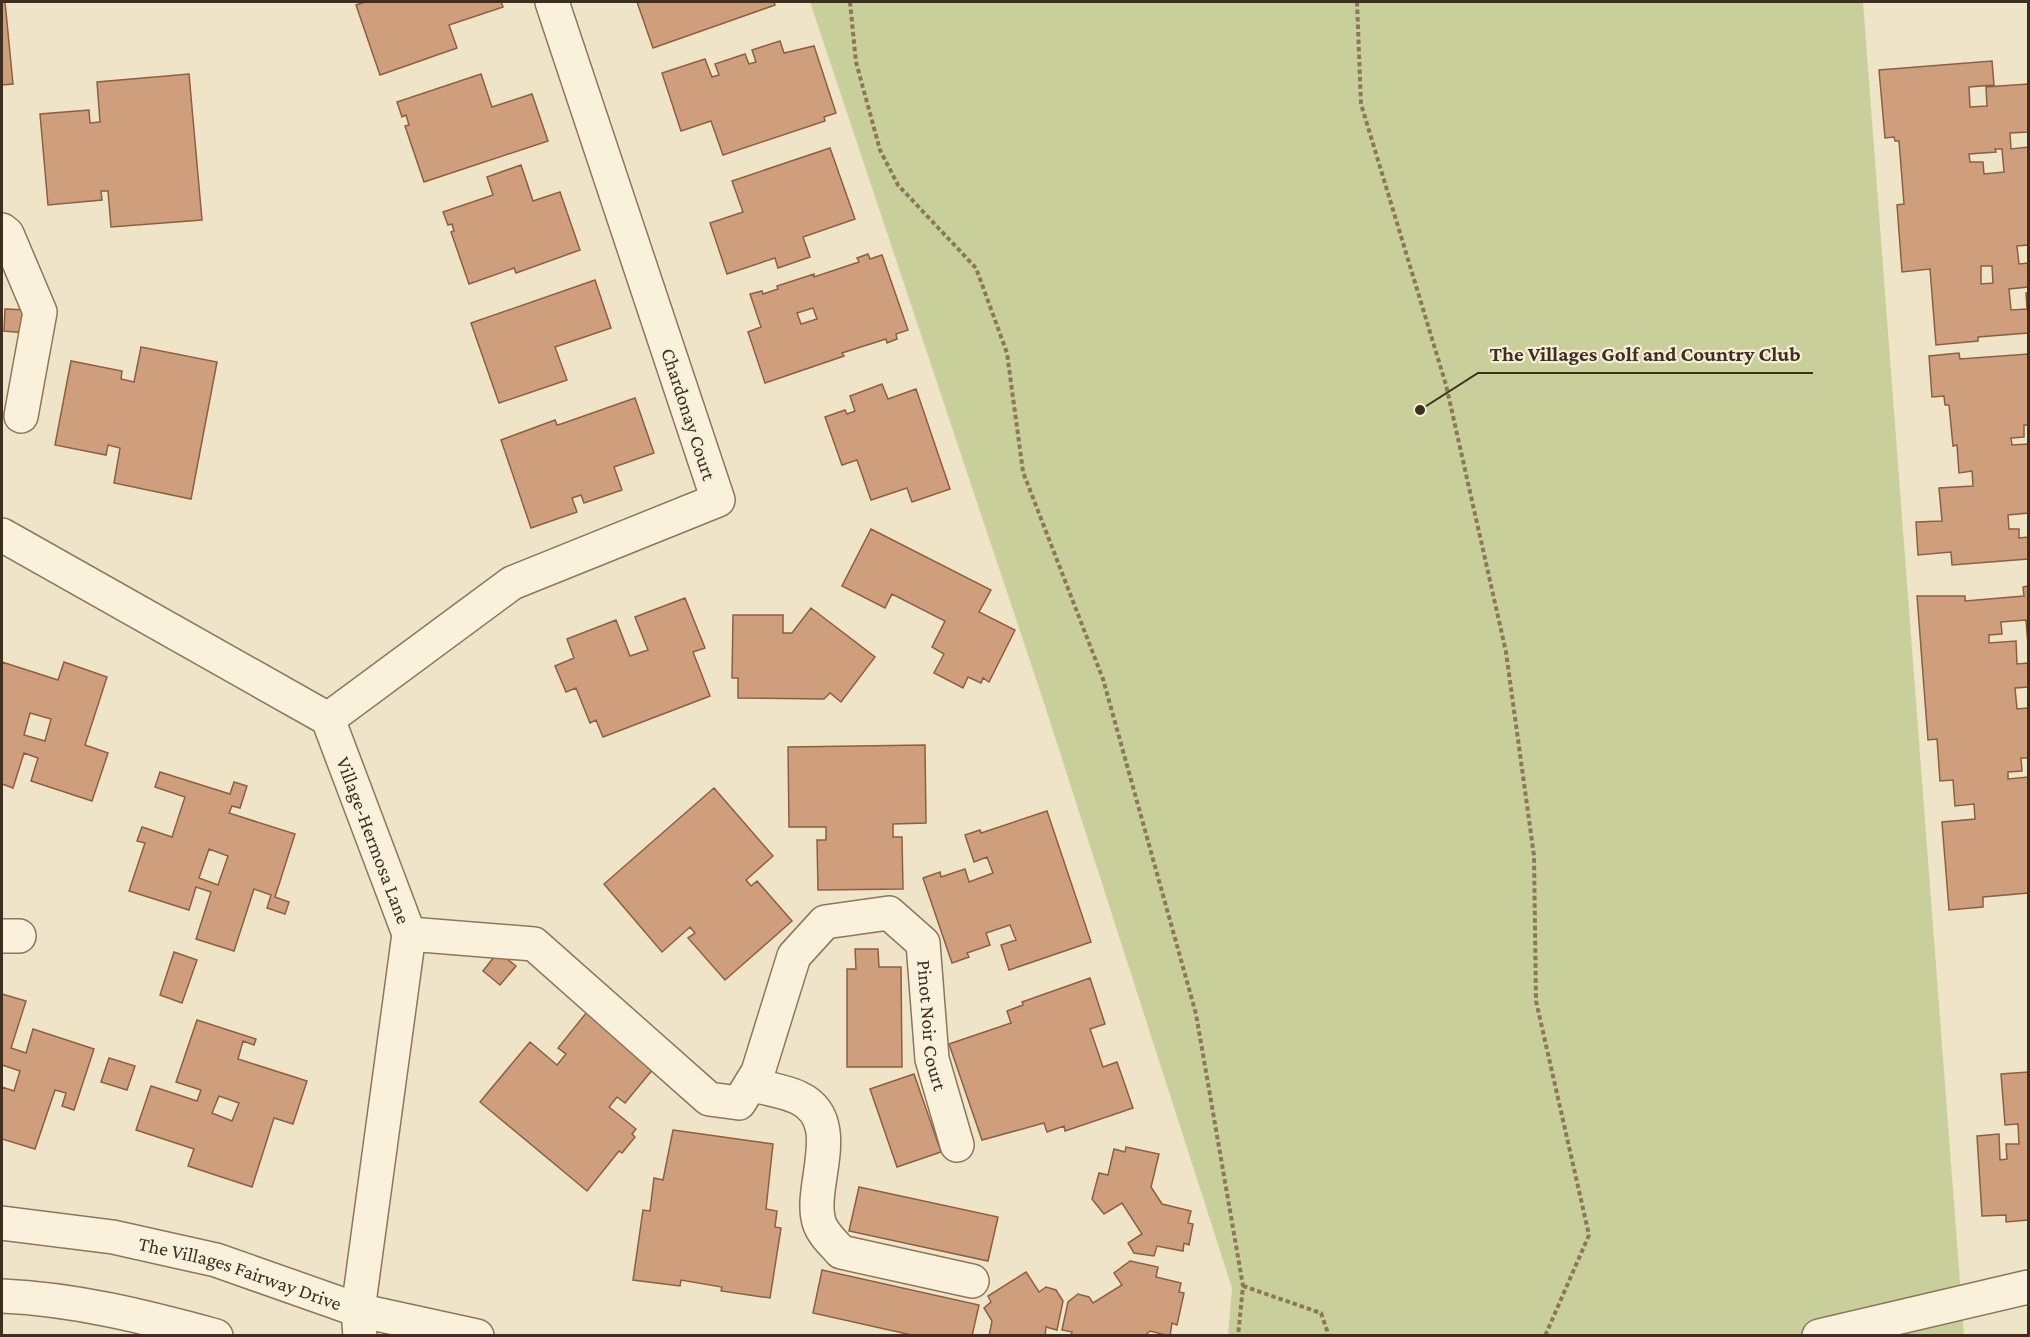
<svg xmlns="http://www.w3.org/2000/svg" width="2030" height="1337" viewBox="0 0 2030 1337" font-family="'Crimson Pro',serif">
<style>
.green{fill:#c9cf9b}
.building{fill:#cf9f7d;stroke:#8d5f41;stroke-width:1.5;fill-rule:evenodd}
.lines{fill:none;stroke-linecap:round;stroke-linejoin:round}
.minor-casing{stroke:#8d765c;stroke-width:36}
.path{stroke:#8d765c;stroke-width:4;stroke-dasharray:4.5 3;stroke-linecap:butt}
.minor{stroke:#faf1dc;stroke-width:33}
.labels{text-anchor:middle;stroke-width:4.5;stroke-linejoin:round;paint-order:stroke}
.street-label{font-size:20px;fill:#3d2e20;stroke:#f7eed8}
.leader{fill:none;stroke:#3d2e20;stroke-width:2}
.callout-dot{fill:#3d2e20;stroke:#f7eed8;stroke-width:2}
.callout-label{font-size:21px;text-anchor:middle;font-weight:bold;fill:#3d2e20;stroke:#f7eed8;stroke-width:4.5;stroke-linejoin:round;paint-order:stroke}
</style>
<rect width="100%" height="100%" fill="#f0e4c8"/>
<path class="green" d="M810 2H1863L1964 1335H1228L1232 1288 1045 706Z"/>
<path class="building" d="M2 2H5L13 84 2 85Z
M365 2H501L503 7 449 25 457 48 380 75 356 5Z
M637 2H774L775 5 653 48Z
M780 41 784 53 814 46 836 113 824 117 825 121 723 155 711 121 681 131 662 73 705 59 712 77 719 75 715 64 745 54 749 64 756 62 752 50Z
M1992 61 1994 85 1969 87 1970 107 1987 106 1986 87 2028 84V132L2010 133 2011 149 2028 147V245L2017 246 2019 264 2028 263V287L2009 289 2011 310 2027 309 2026 293H2028V333L1978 337V341L1936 345 1930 269 1902 272 1897 205 1904 204 1899 141H1895L1894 137 1885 138 1879 70ZM1995 149H2002L2004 172 1984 174 1983 162H1970L1969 154 1996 152ZM1981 266H1992L1993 283 1981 284Z
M189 74 202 220 111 227 108 191H101L102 200 48 205 40 114 89 110 90 123 100 122 97 82Z
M481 74 492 107 532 94 548 141 424 182 405 126 409 125 406 115 402 117 397 102Z
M830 148 855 219 803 237 810 257 778 268 775 258 727 274 710 223 743 212 732 181Z
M521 165 533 201 560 192 580 250 516 273 514 268 469 284 451 232 454 231 452 224 448 225 443 212 493 195 487 177Z
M868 254 870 259 882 255 908 330 896 334 897 339 887 343 886 339 842 353 844 356 765 383 748 332 761 327 750 294 762 291 763 294 778 289 777 286 814 274V277L859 262 857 258ZM813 308 817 319 801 324 797 313Z
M595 280 611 328 555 347 567 380 499 403 471 323Z
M5 309 27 310 26 333 4 331Z
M141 347 217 362 191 499 114 483 120 448 108 445 106 455 55 445 71 361 122 371 121 379 134 382Z
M1959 353 1960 359 2028 354V425H2024V437L2011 438 2012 445 2028 444V513L2008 515 2009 529H2019V538L2028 537V559L1952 565 1951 552 1918 555 1916 522 1942 521 1939 488 1973 486 1972 471 1959 473 1957 445 1953 446 1949 405H1945L1944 396 1932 397 1929 356Z
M882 384 888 399 916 389 950 489 912 502 907 488 871 500 857 460 842 465 825 417 845 410 847 414 855 411 850 396Z
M635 398 654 453 614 467 622 490 584 503 581 495 572 498 577 512 531 528 501 440 555 420 557 425 561 424Z
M871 529 991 590 979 612 1015 630 989 682 983 678 981 683 968 677 963 688 934 673 944 654 932 647 945 621 892 594 885 608 842 586Z
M2028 586V645L2026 620 2001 622 2002 634 1989 635V643L2016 641 2017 664 2028 663V687L2015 688 2017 709 2028 708V758H2021L2022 771 2008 772V779L2028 777V893L1983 897V907L1949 910 1942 822 1975 819 1974 804 1955 806 1953 780 1940 781 1937 739 1928 740 1917 596H1965V601L2024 596 2023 587Z
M685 598 705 648 693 652 710 696 603 737 596 720 590 723 576 688 566 692 555 666 574 658 567 639 616 620 630 656 648 650 635 617Z
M811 608 875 657 841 702 830 693 824 699 738 698V678H732L733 615H783V633H792Z
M2 662 58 680 64 662 107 677 85 745 108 753 92 801 31 781 38 758 24 753 13 788 2 784ZM30 713 51 719 45 741 24 735Z
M925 745 926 823 893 824V837H902L903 889 818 890 817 840H826V827H789L788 747Z
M160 772 230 794 234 782 247 786 240 808 232 806 229 813 295 834 275 897 289 902 285 914 267 908 271 895 254 889 234 951 196 939 211 892 196 887 189 910 129 891 145 843 137 841 142 827 172 837 185 797 155 787ZM209 849 228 856 218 885 199 878Z
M714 788 773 856 746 880 751 886 757 881 792 921 725 980 688 938 695 933 690 927 662 952 604 884Z
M1047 811 1091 942 1009 970 1001 945 1016 940 1010 925 986 933 990 945 967 953 969 957 952 963 923 878 940 872 941 877 965 869 969 882 993 873 987 857 974 862 965 835 980 830 981 833Z
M855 949H878L879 967H901L902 1067H847V969H856Z
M174 952 197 960 182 1003 160 995Z
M498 952 516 966 500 985 483 971Z
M1090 978 1105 1024 1090 1029 1103 1067 1117 1062 1133 1108 1065 1131 1064 1126 1047 1132 1044 1123 982 1140 949 1044 1011 1023 1007 1011 1023 1005 1022 1002Z
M2 994 26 1001 11 1048 26 1053 33 1029 94 1049 74 1110 62 1106 66 1093 55 1090 35 1149 2 1139V1087L14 1091 20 1071 2 1065Z
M591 1007 658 1063 625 1103 617 1097 609 1107 636 1129 632 1134 635 1137 622 1153 619 1151 587 1191 480 1102 530 1042 557 1065 566 1054 558 1048Z
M197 1020 256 1039 254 1045 243 1041 238 1059 307 1081 293 1124 274 1118 252 1187 188 1166 194 1149 136 1130 151 1086 197 1101 201 1090 176 1082ZM219 1096 239 1103 232 1121 212 1113Z
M109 1058 135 1066 127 1090 101 1082Z
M2028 1072V1220L2006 1222V1215L1982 1216 1977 1136 1999 1134 2000 1160 2007 1159 2006 1144H2019L2018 1124 2005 1125 2001 1074Z
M914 1074 941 1152 897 1167 870 1089Z
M673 1130 773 1144 766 1209 777 1211 775 1227 781 1228 770 1298 721 1291 722 1287 681 1280 680 1286 633 1280 643 1210 650 1211 654 1178 663 1180Z
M1126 1147 1159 1154 1151 1187 1162 1204 1191 1211 1188 1223 1193 1224 1189 1245 1184 1243 1183 1251 1157 1246 1154 1256 1134 1253 1128 1243 1142 1234 1122 1203 1104 1214 1092 1199 1099 1173 1108 1175 1114 1149 1125 1152Z
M859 1187 998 1217 988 1261 849 1231Z
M1130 1261 1158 1267 1156 1277 1181 1283 1179 1292 1184 1293 1177 1325 1172 1323 1170 1336 1150 1331 1144 1336H1071L1072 1332 1062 1330 1068 1302 1078 1294 1089 1297 1093 1303 1122 1285 1114 1273Z
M822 1270 979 1305 972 1336H916L813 1313Z
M1026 1272 1039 1292 1046 1287 1056 1290 1063 1301 1057 1330 1046 1327 1045 1336H989L992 1321 984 1308 991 1302 988 1296Z"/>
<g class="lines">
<defs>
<g id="minor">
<path d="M2 230 7 234 40 312 21 416"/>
<path id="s1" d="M2 535 328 719 409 934 358 1310 360 1336"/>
<path d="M328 719 512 583 718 500 552 2"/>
<path id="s2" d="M409 934 534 944 709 1099 739 1103 758 1072 794 956 825 922 889 913 923 943 932 1059 957 1145"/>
<path d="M2 936H19"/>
<path d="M751 1084C766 1089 785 1091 799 1098 847 1121 808 1186 819 1222 822 1233 833 1243 841 1252L972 1281"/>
<path id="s3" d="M2 1223 113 1237 216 1260 358 1310 477 1336"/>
<path d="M2 1296C75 1299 146 1317 216 1336"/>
<path d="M1819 1336 2028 1287"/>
</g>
</defs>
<use href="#minor" class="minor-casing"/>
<path class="path" d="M850 2 856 62 880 150 898 185 976 268 1007 353 1023 472 1103 679 1196 1014 1243 1286 1238 1336
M1357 2 1361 104 1446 385 1506 652 1534 856 1536 1001 1589 1235 1545 1336
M1243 1286 1321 1313 1329 1336"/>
<use href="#minor" class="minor"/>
</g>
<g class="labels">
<g class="street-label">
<text transform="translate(689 414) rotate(72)" y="7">Chardonay Court</text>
<text dy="7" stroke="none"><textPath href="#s1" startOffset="504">Village-Hermosa Lane</textPath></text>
<text dy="7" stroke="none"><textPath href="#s2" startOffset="786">Pinot Noir Court</textPath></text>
<text dy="7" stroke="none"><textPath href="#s3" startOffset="244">The Villages Fairway Drive</textPath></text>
</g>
</g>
<path class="leader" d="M1420 410L1478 373H1813"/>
<circle class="callout-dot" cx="1420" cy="410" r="6"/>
<g class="callout-label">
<text x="1645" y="361">The Villages Golf and Country Club</text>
</g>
<rect width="2030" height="1337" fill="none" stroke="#3d2e20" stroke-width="6"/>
</svg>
